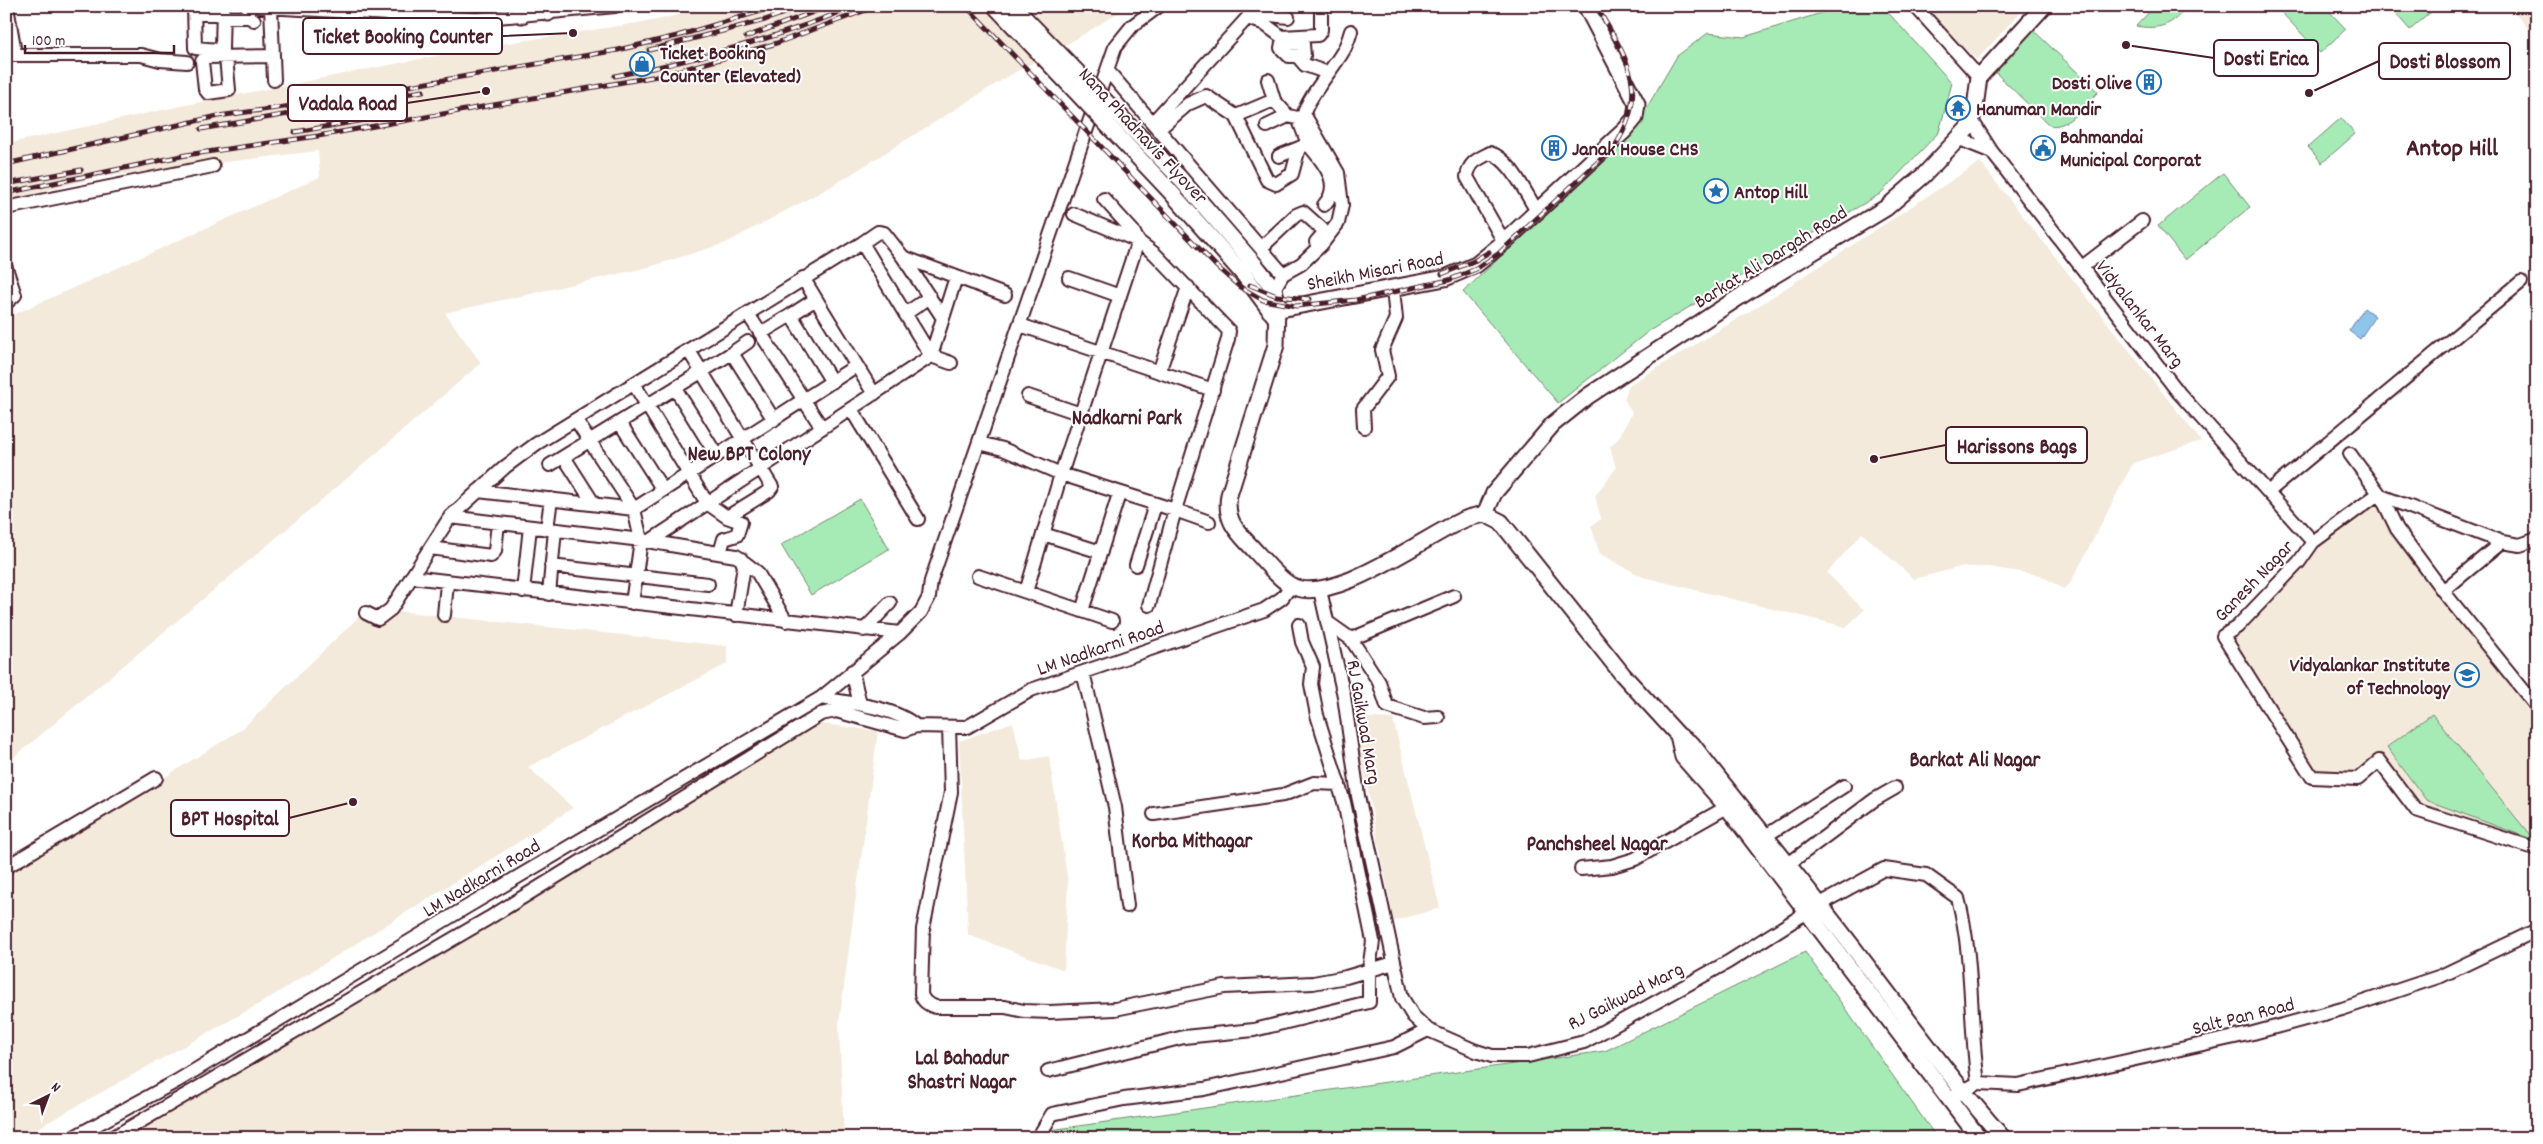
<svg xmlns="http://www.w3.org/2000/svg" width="2543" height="1144" viewBox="0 0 2543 1144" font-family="Dekko,sans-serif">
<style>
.built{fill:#f3eadc}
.green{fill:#a6ebb6;stroke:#788570}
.water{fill:#8ec5ec;stroke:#73839f}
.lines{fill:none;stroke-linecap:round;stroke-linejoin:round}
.minor-casing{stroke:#4a1f2b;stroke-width:16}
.major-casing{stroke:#4a1f2b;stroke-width:19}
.minor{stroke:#fff;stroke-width:12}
.major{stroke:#fff;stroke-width:15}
.rail-casing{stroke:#4a1f2b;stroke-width:5}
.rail{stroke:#fff;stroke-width:3;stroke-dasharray:9;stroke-linecap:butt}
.major-bridge-casing{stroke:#4a1f2b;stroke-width:19;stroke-linecap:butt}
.major-bridge{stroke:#fff;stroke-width:15}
.labels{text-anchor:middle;stroke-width:4;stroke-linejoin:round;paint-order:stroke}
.poi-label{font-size:20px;font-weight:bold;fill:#4a1f2b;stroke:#fff;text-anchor:start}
.street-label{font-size:20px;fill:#4a1f2b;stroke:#fff}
.neighbourhood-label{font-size:21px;font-weight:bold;fill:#4a1f2b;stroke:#fff}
.district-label{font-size:25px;font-weight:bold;fill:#4a1f2b;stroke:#fff}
.leader{fill:none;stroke:#4a1f2b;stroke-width:2}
.callout-dot{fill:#4a1f2b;stroke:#fff;stroke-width:2}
.callout{fill:#fff;stroke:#4a1f2b;stroke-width:2}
.callout-label{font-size:21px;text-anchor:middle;font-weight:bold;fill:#4a1f2b}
</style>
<rect width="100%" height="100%" fill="#fff"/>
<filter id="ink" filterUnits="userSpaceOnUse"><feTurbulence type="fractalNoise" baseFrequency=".02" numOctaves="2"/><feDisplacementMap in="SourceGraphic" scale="10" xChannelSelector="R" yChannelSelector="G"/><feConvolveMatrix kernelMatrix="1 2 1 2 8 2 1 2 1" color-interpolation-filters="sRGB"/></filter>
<g filter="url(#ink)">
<path class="built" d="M713 6H1129L1076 39 1012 74 832 186 726 243 649 267 445 313 481 363 350 476 6 764V318L320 177 318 151 99 177 6 201V144L176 107 476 48 657 20Z
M2026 6 1977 60 1922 7V6Z
M2510 6H2537V40Z
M1980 162 2201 441 2133 463 2070 584 2063 589 2040 575 1988 567H1960L1914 579 1862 533 1827 573 1864 610 1846 627 1643 577 1600 554 1591 526 1601 519 1595 496 1616 468 1610 447 1618 439 1632 413 1624 399 1629 385 1752 310Z
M2374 497 2537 697V849L2416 810 2379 761 2358 779 2312 777 2274 704 2230 637 2368 499Z
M368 608 727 646V664L528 767 573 808 261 1003 20 1138H6V876L242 729Z
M1353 717 1393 719 1440 908 1394 921Z
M1013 722 1022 761 1049 756 1068 883 1064 970 968 935 959 741Z
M813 723 878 731 839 1024 844 1138H123Z"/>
<path class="green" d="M1844 6H1882L1952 83 1939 132 1880 194 1649 331 1558 403 1463 292 1632 133 1677 56 1708 33 1744 37Z
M2155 6H2186C2174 26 2158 30 2136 26Z
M2287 6H2324L2346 29 2320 53 2281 12Z
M2389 6H2438L2410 30Z
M2032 29 2098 92C2085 104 2068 130 2049 125L1994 71Z
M2341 118 2355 134 2322 163 2308 147Z
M2223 173 2250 207 2185 260 2158 226Z
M860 499 889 549 811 595 781 545Z
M2432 714 2534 840 2426 800 2387 747Z
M1805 952 1937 1138H1015V1135L1605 1051Z"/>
<path class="water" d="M2364 308 2375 316 2360 339 2349 331Z"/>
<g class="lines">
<defs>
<path id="minor" d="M7 6 15 53
M194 6 195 48 219 50 222 49 223 6
M247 6 477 19 615 6
M1915 6 1979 77
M271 7 274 80
M194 14H223
M229 17H249L254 20
M1250 17 1263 14 1288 17
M1247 18 1263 23 1282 37 1318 35 1321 30V6
M1282 43 1303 44 1304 56H1289L1281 48Z
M6 55H141L160 60 187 62
M226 57 229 90 208 93 205 89 202 61 206 57 273 56
M1299 58 1305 65 1328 73
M1107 70 1283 274
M1268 80 1274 100
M1971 119 1992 152 2179 393 2313 542
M1153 122 1258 6
M1267 126 1288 116
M1159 129 1188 104 1206 96 1236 116 1267 180 1276 184 1292 174 1299 148 1308 144 1298 118 1288 116 1274 100 1236 116
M1957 138 1992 152
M1308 144C1322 161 1344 184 1324 205
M1279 156 1299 148
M6 208 213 166
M1504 242 1467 177C1469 162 1478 159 1490 153 1511 159 1525 193 1537 211
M862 243 878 232 884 233 903 257 1005 295
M1261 248 1296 215 1303 212 1322 229 1323 234 1316 242
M903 257 943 318
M2082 267 2142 221
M6 268 15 295 6 303
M803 278 874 394
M1069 278 1120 296
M1259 296 1274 289 1283 274 1301 264 1321 245 1338 223 1342 205 1338 173 1304 114C1306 100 1334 67 1342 53 1346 47 1349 38 1351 31
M748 314 822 428
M905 314 930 297
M791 315 816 299
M1020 325 1213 390
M761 333 791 315 832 382
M732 353 748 342
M1159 372 1188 287
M634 384 707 503 727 517 769 491 772 487 689 351
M675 388 717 456
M1028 396 1081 414
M851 409 918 519
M576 420 634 509 641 540 632 603
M620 423 663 490
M1364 427 1363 409 1388 376 1382 350 1396 318 1393 289
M979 443 1003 449 1061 474 1175 510 1228 339 1229 331 1155 254 1138 241 1074 214
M2350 454 2381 496 2397 529 2443 591 2537 707
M564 457 594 504
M550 465 732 353 774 420
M478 491 634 509 856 366
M2268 492 2521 282
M450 517 641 540 736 556 741 559 744 566 736 615
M547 529 551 499
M1043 534 1101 552
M2537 539 2520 545 2502 542 2381 496 2374 497 2313 542 2299 562 2237 627 2223 636 2312 777 2358 779 2379 761 2416 810 2537 849
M650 541 931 356 956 277
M430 548 491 556 495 551 498 523
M720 553 724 539 737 535 741 522 727 517
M744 562 757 572 786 621
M1136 565 1155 505
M551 566 708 584
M978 576 1026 592 1061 474 1138 241 1133 231 1104 199
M411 577 900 633
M1320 590 1344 696 1358 796 1402 998 1413 1016 1428 1030 1476 1051 1492 1056H1528L1584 1042 1728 962 1820 904 1884 869 1926 875 1958 898C1974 958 1969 1021 1978 1083
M523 591 530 527
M2443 591 2502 542
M1026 592 1112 621
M549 594 555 530
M1149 605 1175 510 1209 522
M1082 611 1119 494
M366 613 378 619 391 609 450 517 505 467 536 444 862 243 931 356 951 363
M444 615 447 583
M1327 622 1351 639 1379 682 1387 706 1424 718 1438 717
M864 630 890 603
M1351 639 1454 596
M852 671 860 704
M1083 672 1115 807 1127 906
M821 698C850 703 895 707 916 726
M949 727 951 792 923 929 921 994C923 1002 928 1004 935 1007H1005L1024 1011 1050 1012 1115 1009 1224 987 1313 983 1346 977 1394 963
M1154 814 1283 795 1314 783 1339 784
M1764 837 1844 786
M1787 865 1874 800 1895 788
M6 867 156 778
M1581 869 1612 866 1635 859 1727 807
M1048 1071 1184 1037 1254 1030 1369 1002V970L1373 941 1344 802 1317 715 1311 684 1313 667 1302 642 1299 625
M1950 1098 1978 1083 2018 1085 2253 1033 2342 1009 2441 976 2537 930
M72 1138 177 1081 465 908 821 698 900 633 921 612 929 597 931 581 1115 47 1132 26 1159 6
M112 1138 489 918 821 714 836 711 905 730 916 726 967 727 1031 690 1264 610 1282 598 1291 586
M1038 1138 1052 1114 1124 1099 1204 1089 1394 1047 1428 1030"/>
<path id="major" d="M520 6 522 15
M546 6 548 13
M1178 176 1256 266 1274 289 1277 301 1276 345 1229 495C1224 523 1240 534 1257 553 1267 564 1277 577 1290 585 1330 609 1425 536 1463 520 1469 517 1477 516 1485 514L1501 522 1623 675 1678 735 1692 744C1734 799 1778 851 1820 905 1882 982 1937 1064 2003 1138
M1168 189 1244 275 1276 318
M1270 311 1445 278 1476 265 1504 242 1625 130 1635 118 1637 104 1586 6
M1485 514 1494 493 1553 424 1588 396 1750 290 1886 208 1924 175 1969 127 1975 108 1979 77 2044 6
M1678 735 1683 757 1727 807 1979 1138"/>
</defs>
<use href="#minor" class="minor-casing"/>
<use href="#major" class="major-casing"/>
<use href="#minor" class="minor"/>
<use href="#major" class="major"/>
<defs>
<path id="rail" d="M966 6 1216 266 1240 287 1263 300 1296 306 1356 300 1449 280 1476 269 1498 254 1615 146C1651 89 1626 57 1596 6
M746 37 830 6
M649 50 765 20 804 6
M615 76C697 60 778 38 855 6
M201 129 423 91
M295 132 394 115
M6 164 218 116 299 105 618 50 677 36 778 6
M6 184 81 170
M6 193 186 155 318 136 663 75 774 44 877 6
M1442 274 1474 261 1489 252
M1250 285 1277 296 1310 299"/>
</defs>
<use href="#rail" class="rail-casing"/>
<use href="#rail" class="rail"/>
<defs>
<path id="major-bridge" d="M995 6 1168 189
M1013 6 1178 176"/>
</defs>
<use href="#major-bridge" class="major-bridge-casing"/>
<use href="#major-bridge" class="major-bridge"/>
</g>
</g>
<defs>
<symbol id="shop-ring" viewBox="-11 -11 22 22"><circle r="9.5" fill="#fff" stroke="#1f6fb2" stroke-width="1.5"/><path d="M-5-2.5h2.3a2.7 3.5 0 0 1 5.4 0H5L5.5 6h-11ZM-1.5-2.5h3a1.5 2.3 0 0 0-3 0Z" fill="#1f6fb2"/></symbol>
<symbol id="building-ring" viewBox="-11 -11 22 22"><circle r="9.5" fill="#fff" stroke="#1f6fb2" stroke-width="1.5"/><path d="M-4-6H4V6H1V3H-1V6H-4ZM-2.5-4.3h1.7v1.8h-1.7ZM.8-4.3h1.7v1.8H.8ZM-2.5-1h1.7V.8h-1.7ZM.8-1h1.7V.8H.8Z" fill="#1f6fb2"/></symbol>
<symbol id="temple-ring" viewBox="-11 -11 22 22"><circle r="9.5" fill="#fff" stroke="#1f6fb2" stroke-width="1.5"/><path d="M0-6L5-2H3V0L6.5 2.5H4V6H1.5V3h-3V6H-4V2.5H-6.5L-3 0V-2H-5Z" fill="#1f6fb2"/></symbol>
<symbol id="civic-ring" viewBox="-11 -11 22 22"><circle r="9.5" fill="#fff" stroke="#1f6fb2" stroke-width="1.5"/><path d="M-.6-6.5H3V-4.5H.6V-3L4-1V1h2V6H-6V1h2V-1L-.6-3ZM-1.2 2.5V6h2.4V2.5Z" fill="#1f6fb2"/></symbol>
<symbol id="sight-ring" viewBox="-11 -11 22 22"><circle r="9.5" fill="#fff" stroke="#1f6fb2" stroke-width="1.5"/><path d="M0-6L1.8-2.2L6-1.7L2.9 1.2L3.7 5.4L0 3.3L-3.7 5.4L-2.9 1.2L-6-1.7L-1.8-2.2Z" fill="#1f6fb2"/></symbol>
<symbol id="university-ring" viewBox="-11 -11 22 22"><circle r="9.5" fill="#fff" stroke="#1f6fb2" stroke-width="1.5"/><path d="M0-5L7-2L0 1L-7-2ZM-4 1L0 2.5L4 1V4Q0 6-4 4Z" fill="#1f6fb2"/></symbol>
</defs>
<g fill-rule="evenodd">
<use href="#shop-ring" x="628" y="50" width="28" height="28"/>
<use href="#building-ring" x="2135" y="68" width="28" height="28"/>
<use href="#temple-ring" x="1944" y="94" width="28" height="28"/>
<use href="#building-ring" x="1540" y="134" width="28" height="28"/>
<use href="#civic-ring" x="2029" y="134" width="28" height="28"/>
<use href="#sight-ring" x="1702" y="177" width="28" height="28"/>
<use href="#university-ring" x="2453" y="661" width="28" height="28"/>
</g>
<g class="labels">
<g class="poi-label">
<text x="660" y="59">Ticket Booking<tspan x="660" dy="23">Counter (Elevated)</tspan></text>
<text x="2132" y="89" text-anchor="end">Dosti Olive</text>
<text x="1976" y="115">Hanuman Mandir</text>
<text x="2060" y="143">Bahmandai<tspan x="2060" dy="23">Municipal Corporat</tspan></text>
<text x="1572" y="155">Janak House CHS</text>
<text x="1734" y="198">Antop Hill</text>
<text x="2450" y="671" text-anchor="end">Vidyalankar Institute<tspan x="2450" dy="23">of Technology</tspan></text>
</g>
<g class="street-label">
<text transform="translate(1144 135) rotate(47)" y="7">Nana Phadnavis Flyover</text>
<text transform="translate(1770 256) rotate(-32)" y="7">Barkat Ali Dargah Road</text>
<text transform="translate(1375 270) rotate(-11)" y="7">Sheikh Misari Road</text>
<text transform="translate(2141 313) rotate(52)" y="7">Vidyalankar Marg</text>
<text transform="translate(2253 580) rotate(-46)" y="7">Ganesh Nagar</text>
<text transform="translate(1100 647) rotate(-19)" y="7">LM Nadkarni Road</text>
<text transform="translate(1365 722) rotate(80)" y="7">RJ Gaikwad Marg</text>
<text transform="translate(481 877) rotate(-31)" y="7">LM Nadkarni Road</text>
<text transform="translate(1625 995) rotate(-27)" y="7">RJ Gaikwad Marg</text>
<text transform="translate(2243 1015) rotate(-14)" y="7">Salt Pan Road</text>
</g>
<g class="neighbourhood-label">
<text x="1127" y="424">Nadkarni Park</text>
<text x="749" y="460">New BPT Colony</text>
<text x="1975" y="766">Barkat Ali Nagar</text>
<text x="1192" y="847">Korba Mithagar</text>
<text x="1597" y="850">Panchsheel Nagar</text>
<text x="962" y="1064">Lal Bahadur<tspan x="962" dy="24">Shastri Nagar</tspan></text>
</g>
<g class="district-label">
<text x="2452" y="155">Antop Hill</text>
</g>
</g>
<path class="leader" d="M573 33L502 36M2126 45L2214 58M2309 93L2379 61M486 91L407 103M1874 459L1946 445M353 802L289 818"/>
<g class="callout-dot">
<circle cx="573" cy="33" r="5"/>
<circle cx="2126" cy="45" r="5"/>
<circle cx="2309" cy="93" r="5"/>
<circle cx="486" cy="91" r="5"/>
<circle cx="1874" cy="459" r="5"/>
<circle cx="353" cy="802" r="5"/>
</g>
<g class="callout">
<rect x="303" y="18" width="199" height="36" rx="5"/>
<rect x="2214" y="40" width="104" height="36" rx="5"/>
<rect x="2379" y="43" width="131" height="36" rx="5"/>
<rect x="288" y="85" width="119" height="36" rx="5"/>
<rect x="1946" y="427" width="141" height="36" rx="5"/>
<rect x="171" y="800" width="118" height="36" rx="5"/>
</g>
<g class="callout-label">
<text x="403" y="43">Ticket Booking Counter</text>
<text x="2266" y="65">Dosti Erica</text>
<text x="2445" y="68">Dosti Blossom</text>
<text x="348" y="110">Vadala Road</text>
<text x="2017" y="453">Harissons Bags</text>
<text x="230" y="825">BPT Hospital</text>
</g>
<rect width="2543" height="1144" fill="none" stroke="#fff" stroke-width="25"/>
<rect x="12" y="12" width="2518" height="1119" fill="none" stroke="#4a1f2b" stroke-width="2" filter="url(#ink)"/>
<g transform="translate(48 1096) rotate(42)" stroke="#ffffff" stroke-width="4" paint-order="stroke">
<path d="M0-4L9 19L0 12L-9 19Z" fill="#4a1f2b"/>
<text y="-8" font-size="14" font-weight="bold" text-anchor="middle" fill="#4a1f2b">N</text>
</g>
<path d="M25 45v8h149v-8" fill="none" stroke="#4a1f2b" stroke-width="2.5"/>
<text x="32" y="45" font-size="15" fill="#4a1f2b" stroke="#ffffff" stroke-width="4" paint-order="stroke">100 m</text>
</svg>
